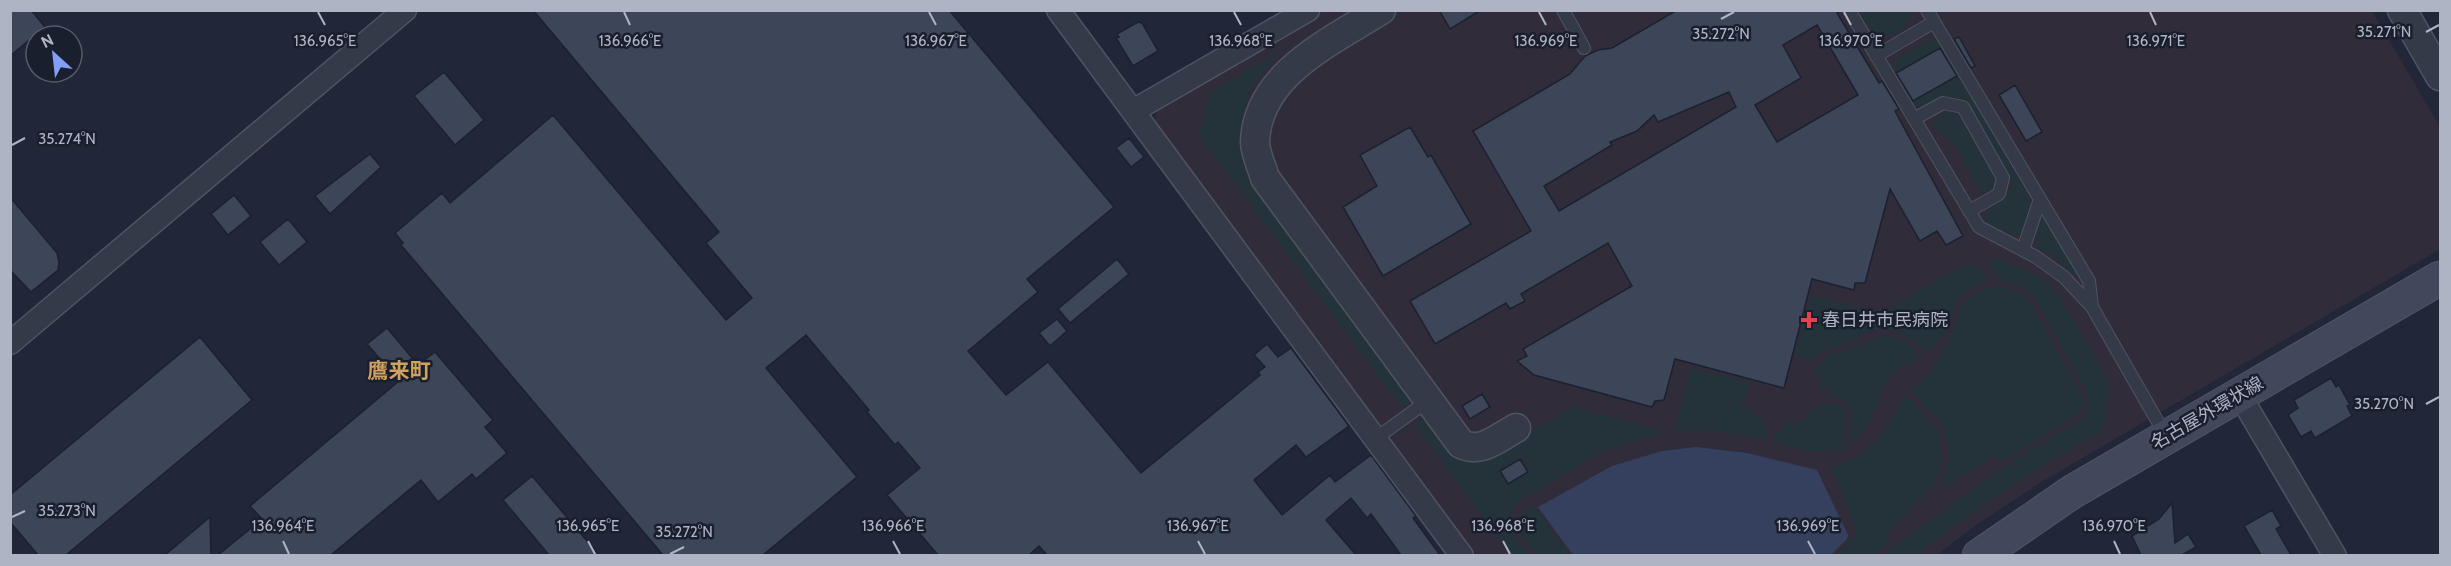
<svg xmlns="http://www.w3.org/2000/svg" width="2451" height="566" viewBox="0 0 2451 566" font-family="Cabin,'Noto Sans JP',sans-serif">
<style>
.medical{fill:#302c3a}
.green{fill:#233339}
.water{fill:#35405f}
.building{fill:#3d4558;stroke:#1c212f;stroke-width:1.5;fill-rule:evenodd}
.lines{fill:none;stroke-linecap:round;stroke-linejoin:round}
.service-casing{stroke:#4f5463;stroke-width:14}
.minor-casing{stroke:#4f5463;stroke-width:25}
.tertiary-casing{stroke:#4f5463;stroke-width:31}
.secondary-casing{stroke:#4f5463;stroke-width:35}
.service{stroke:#343a48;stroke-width:12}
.minor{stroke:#343a48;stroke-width:22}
.tertiary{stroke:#343a48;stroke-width:28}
.secondary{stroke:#42485b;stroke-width:33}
.ticks{fill:none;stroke:#afb4c5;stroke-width:2}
.health-dot{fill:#e0444e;stroke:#1a1f2d;stroke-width:2}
.labels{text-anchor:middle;stroke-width:5;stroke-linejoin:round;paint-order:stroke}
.poi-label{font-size:18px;fill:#afb4c5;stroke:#1a1f2d;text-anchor:start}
.street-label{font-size:18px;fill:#afb4c5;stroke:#1a1f2d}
.quarter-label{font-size:21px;font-weight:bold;fill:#d2a15d;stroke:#1a1f2d}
.ticks-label{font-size:15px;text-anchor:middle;fill:#afb4c5;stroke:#1a1f2d;stroke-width:5;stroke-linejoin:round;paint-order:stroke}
</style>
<rect width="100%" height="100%" fill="#212738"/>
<path class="medical" d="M1319 11H2372L2440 127V249L2043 481 1976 525 1937 555H1477L1154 122 1159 104Z"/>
<path class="green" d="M1859 11H1912C1909 29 1891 43 1873 30 1866 26 1863 17 1859 11Z
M1934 39 1940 42 2031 200C2030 212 2028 232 2015 236L1989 225 1986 222V212C1999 202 2010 198 2011 180L1970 105C1947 85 1941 106 1919 107L1915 105 1895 69V61L1898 57Z
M1292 44C1257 73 1242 95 1242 141L1411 396 1410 404 1402 408 1199 136 1210 92Z
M1947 112 1955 113 1960 117 1996 179 1995 186 1985 193 1981 192 1953 143 1931 125 1934 119Z
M2043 216 2078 273 2075 276 2054 256 2035 247 2040 218Z
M1996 258 2039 277 2050 285 2061 299 2111 385 2103 428 2099 433 2040 467 1995 497 1915 555H1882L2015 459 2082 419 2089 409 2087 394 2037 301C2026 285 2015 285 1998 280L1989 262Z
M1964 265 1980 267 1986 280 1966 292 1957 300 1947 332 1929 352C1910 341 1895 322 1870 332 1861 335 1855 342 1845 345 1832 350 1818 351 1808 361L1795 353 1811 296 1880 313Z
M1990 287 2008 288 2028 298 2082 396 2084 404 2079 414 2003 461 1991 458 1941 489 1939 487C1953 470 1950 432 1935 416 1927 407 1918 402 1912 392V388L1928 374 1951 337 1959 309 1964 302 1971 296Z
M1881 335C1895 336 1917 343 1918 359L1901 367 1890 378 1881 393 1871 421 1852 445C1847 424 1860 399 1830 396L1827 388H1819L1818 383 1822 382 1819 373H1815L1814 369 1821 364 1822 361 1833 353 1849 350Z
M1691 368 1748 382V396L1740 399 1744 408 1751 406 1754 409 1752 412 1758 418 1761 416 1765 418 1761 426 1769 431 1767 438 1765 439 1716 431H1674Z
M1904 396 1908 397 1938 431 1941 458 1939 475 1934 484 1888 532V543L1873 555H1836L1857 534 1831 467C1871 457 1886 430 1904 396Z
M1833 403 1842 406C1847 420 1843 435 1846 449L1811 452 1774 442 1775 433 1783 432V423L1793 422 1796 425 1808 416 1807 414 1814 406 1821 409 1824 405Z
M1574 407 1666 432 1607 449 1522 499C1497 521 1513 534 1529 555L1512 556 1414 424 1423 417 1429 418C1442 435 1455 464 1478 461Z
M1533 505 1570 555H1537L1517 529 1519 517Z"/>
<path class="water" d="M1696 447 1747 453 1817 470 1848 535 1847 539 1831 555H1573L1538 507 1612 466 1662 451Z"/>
<path class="building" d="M10 10H31L45 27 10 56Z
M533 10H949L1114 207 1027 279 1038 292 968 351 1006 395 1048 362 1141 473 1260 375 1258 372 1265 367 1254 355 1267 344 1278 357 1291 348 1349 426 1306 457 1296 445 1254 480 1282 515 1330 475 1335 482 1371 455 1416 516 1413 518 1440 555H1401L1371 514 1367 518 1351 498 1326 520 1356 555H1047L1039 546 1029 555H938L887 495 920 468 898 442 895 445 867 412 869 410 806 335 766 368 857 477 763 555H663L401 245 403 243 395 233 442 193 450 203 553 115 726 320 752 298 706 243 719 232Z
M1439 10H1481L1450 29Z
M1677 10H1841L1837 13 1879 83 1882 81 1899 109 1895 111 1963 236 1946 245 1937 231 1920 241 1890 189 1865 283H1855L1854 290 1812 279 1784 388 1675 359 1664 400 1655 401 1652 407 1534 375 1517 361 1527 356 1523 349 1632 286 1608 243 1521 294 1525 301 1510 309 1506 303 1435 344 1410 301 1531 231 1473 131 1570 74 1585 56 1598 50 1612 48ZM1817 25 1858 95 1777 142 1755 105 1801 78 1783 45ZM1729 92 1736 107 1559 211 1544 186 1612 145 1610 142 1637 131 1654 115 1658 122Z
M1138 22 1142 23 1158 51 1133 66 1116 38 1119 37 1117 34Z
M1959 37 1975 66 1971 68 1954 39Z
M1940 48 1957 76 1913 101 1896 73Z
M444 72 484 120 455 145 414 96Z
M2015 85 2042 132 2026 141 1999 95Z
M1410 127 1428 157 1431 155 1471 224 1383 276 1343 207 1377 186 1360 155Z
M1129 138 1144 157 1131 167 1116 148Z
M370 154 381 167 330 214 315 196Z
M234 195 251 216 228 235 211 214Z
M10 197 57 253 59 262 58 270 31 292 10 270Z
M288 219 307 242 279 265 260 242Z
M1117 259 1129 274 1070 323 1058 309Z
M1057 319 1067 331 1050 346 1039 333Z
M387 328 418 365 435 352 493 420 485 427 507 453 476 479 472 474 438 502 421 480 331 555H218L262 519 250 506 399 381 367 344Z
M200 337 252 400 66 555H38L10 522V495Z
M2331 378 2336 387 2339 385 2350 405 2347 406 2352 416 2315 438 2311 431 2301 437 2288 415 2298 408 2294 400Z
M1482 394 1490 407 1470 419 1462 406Z
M1520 459 1528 472 1508 484 1500 471Z
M532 476 582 535 599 555H549L503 500Z
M2172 503 2175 543 2188 534 2196 547 2182 555H2141L2132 536 2159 519Z
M2272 510 2281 526 2276 529 2291 555H2261L2244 526Z
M210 517 211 555H165Z"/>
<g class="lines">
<defs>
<path id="service" d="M1563 10 1584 48
M1849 10 1979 227 2036 257 2064 277 2092 307 2166 436
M1927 10 2089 281 2092 307
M1876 56 1934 22
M1914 119 1943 103 1963 107 2003 178 1999 194 1969 211
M2023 250 2040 199
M1375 439 1429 400"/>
<path id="minor" d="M1058 10 1462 556
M1133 111 1308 10
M10 343 405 10
M2239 394 2335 556"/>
<path id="tertiary" d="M1381 10C1332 41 1257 74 1255 142 1255 153 1262 167 1265 178L1461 444C1481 454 1498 438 1516 428
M2402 10 2440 76"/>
<path id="secondary" d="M1979 556 2072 492 2440 278"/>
</defs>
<use href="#service" class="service-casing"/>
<use href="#minor" class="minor-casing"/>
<use href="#tertiary" class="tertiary-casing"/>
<use href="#secondary" class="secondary-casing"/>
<use href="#service" class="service"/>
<use href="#minor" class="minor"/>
<use href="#tertiary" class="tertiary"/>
<use href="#secondary" class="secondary"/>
</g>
<path class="ticks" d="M318 12 325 25M624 12 630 25M929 12 936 25M1234 12 1241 25M1539 12 1546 25M1844 12 1851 25M2150 12 2156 25M1721 19 1734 12M2426 32 2439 25M12 145 25 138M2426 404 2439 397M12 517 25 511M283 541 289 554M588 541 595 554M893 541 900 554M1198 541 1205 554M1503 541 1510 554M1808 541 1815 554M2114 541 2120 554M670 554 684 547"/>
<path class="health-dot" d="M1806 311h6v6h6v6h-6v6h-6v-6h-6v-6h6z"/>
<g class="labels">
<g class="poi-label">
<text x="1822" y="326">春日井市民病院</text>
</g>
<g class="street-label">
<text transform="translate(2207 413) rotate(-30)" y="6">名古屋外環状線</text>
</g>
<g class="quarter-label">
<text x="399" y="378">鷹来町</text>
</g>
</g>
<g class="ticks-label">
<text x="2384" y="37">35.271°N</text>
<text x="1721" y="39">35.272°N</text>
<text x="325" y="46">136.965°E</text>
<text x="630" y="46">136.966°E</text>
<text x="936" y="46">136.967°E</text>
<text x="1241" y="46">136.968°E</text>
<text x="1546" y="46">136.969°E</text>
<text x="1851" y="46">136.970°E</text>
<text x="2156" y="46">136.971°E</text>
<text x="67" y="144">35.274°N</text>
<text x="2384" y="409">35.270°N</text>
<text x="67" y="516">35.273°N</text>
<text x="283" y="531">136.964°E</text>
<text x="588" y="531">136.965°E</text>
<text x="893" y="531">136.966°E</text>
<text x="1198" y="531">136.967°E</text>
<text x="1503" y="531">136.968°E</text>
<text x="1808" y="531">136.969°E</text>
<text x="2114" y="531">136.970°E</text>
<text x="684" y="537">35.272°N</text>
</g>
<rect width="2451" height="566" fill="none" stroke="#afb4c5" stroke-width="24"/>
<g transform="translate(54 54) rotate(333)"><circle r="28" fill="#1a1f2d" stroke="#565b6a" stroke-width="1.5"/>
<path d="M0-4.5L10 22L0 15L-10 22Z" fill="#839ef6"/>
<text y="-9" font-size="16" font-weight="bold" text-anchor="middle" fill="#afb4c5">N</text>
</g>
</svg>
